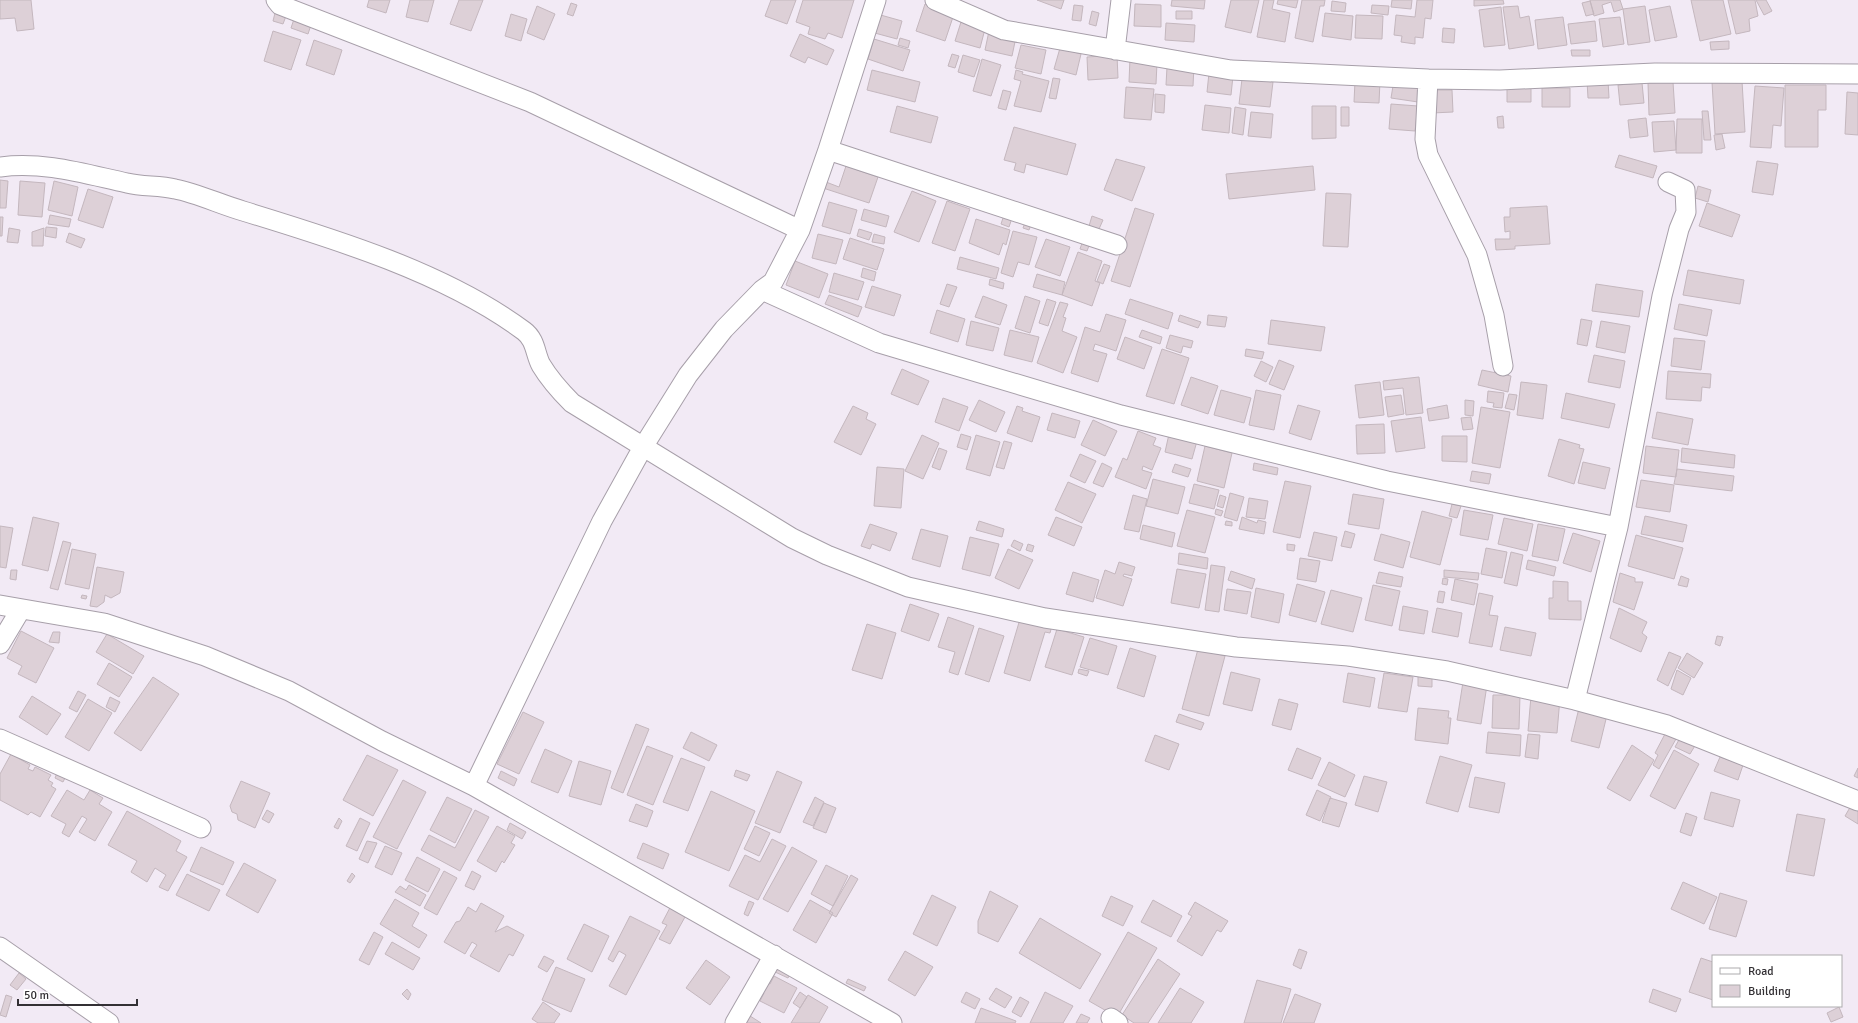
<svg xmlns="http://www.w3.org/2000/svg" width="1858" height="1023" viewBox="0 0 1858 1023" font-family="Signika,sans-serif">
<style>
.building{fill:#ddd0d7;stroke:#c4b7be}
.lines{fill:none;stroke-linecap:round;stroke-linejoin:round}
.minor-casing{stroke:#a79fa9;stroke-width:21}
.minor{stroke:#fff;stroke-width:19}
</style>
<rect width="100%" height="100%" fill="#f2eaf5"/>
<path class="building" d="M0 0H31L34 29 17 31 15 18 0 19Z
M369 0H390L386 13 367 7Z
M410 0H434L428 22 406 17Z
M459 0H483L471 31 450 24Z
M771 0H796L787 24 765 16Z
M803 0H854L842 38 828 33 825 39 808 34 810 27 796 22Z
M1037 0H1064L1061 9Z
M1172 0H1205L1204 9 1171 6Z
M1231 0H1259L1251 33 1225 27Z
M1264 0H1274L1272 9 1290 13 1285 42 1257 37Z
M1278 0H1298L1296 8 1277 4Z
M1302 0H1325L1324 6H1320L1313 42 1295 38Z
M1392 0H1412L1411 9 1391 7Z
M1417 0H1433L1431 19 1425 18 1423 38 1415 37V44L1401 42 1402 36 1394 35 1396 15 1415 17Z
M1474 0H1503L1504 4 1474 6Z
M1590 0H1620L1623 9 1614 12 1611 2 1602 5 1604 13 1594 16Z
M1691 0H1723L1731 34 1700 41Z
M1728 0H1755L1758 16 1749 19 1750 31 1736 34Z
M1756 0H1766L1772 11 1764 15Z
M1332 1 1346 3 1345 12 1331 11Z
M1590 1 1594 14 1586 16 1582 3Z
M571 3 577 5 573 16 567 14Z
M925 4 954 14 945 41 916 31Z
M1135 4 1161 5V27L1134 26Z
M1074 5 1083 6 1081 21 1072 20Z
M1372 5 1389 6 1388 15 1371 13Z
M537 6 555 14 544 40 527 33Z
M1518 6 1520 18 1529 16 1534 45 1509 49 1503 7Z
M1645 6 1650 42 1628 45 1623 9Z
M1670 6 1677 37 1655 41 1649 10Z
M1501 7 1505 45 1484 47 1479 10Z
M1092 11 1099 13 1096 26 1089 24Z
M1176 11H1192V19H1176Z
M275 13 286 16 283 24 273 21Z
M1325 13 1353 16 1351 40 1322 36Z
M511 14 527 19 521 41 505 36Z
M877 14 902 21 897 39 871 32Z
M1356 15 1383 16 1382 39 1355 38Z
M295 16 312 22 308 34 291 28Z
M1563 17 1567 45 1538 49 1535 20Z
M1620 17 1624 44 1603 47 1599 19Z
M1595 21 1597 41 1571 44 1568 24Z
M961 22 985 29 980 48 955 41Z
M1166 23 1195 25 1194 42 1165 40Z
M1443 28 1455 29 1454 43 1442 42Z
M273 31 301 40 291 70 264 61Z
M989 31 1016 37 1012 56 985 50Z
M800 34 834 50 827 65 808 57 805 63 790 56Z
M900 38 910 41 908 48 898 45Z
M874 39 910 50 903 71 868 59Z
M314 40 342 50 334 75 306 65Z
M1729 41V49L1711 50 1710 42Z
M1021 45 1046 50 1041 74 1015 68Z
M1060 48 1081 54 1076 75 1054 69Z
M1571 50H1590V56H1572Z
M952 54 959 56 955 68 948 66Z
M963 55 980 60 974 77 958 72Z
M1117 55 1118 78 1088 80 1087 57Z
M1130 58 1157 63 1156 84 1129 82Z
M982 59 1001 65 991 96 973 91Z
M1194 66 1193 86 1166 85 1167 67Z
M872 70 920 82 915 102 867 90Z
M1016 70 1023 72 1022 74 1049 81 1041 112 1014 106 1021 81 1014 79Z
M1209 73 1233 76 1231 95 1207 92Z
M1053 78 1060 79 1056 99 1049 98Z
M1242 79 1273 82 1270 107 1239 104Z
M1394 80 1421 84 1418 102 1391 98Z
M1608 80 1609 98H1588L1587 81Z
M1355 81H1380L1379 103 1354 102Z
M1742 81 1745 132 1715 134 1712 82Z
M1673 82 1675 113 1649 115 1648 83Z
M1507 83H1531V102H1507Z
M1642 83 1644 103 1620 105 1618 85Z
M1785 85H1826V110H1818V147H1785Z
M1755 86 1784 88 1781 126 1773 125 1771 148 1750 147Z
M1126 87 1154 89 1151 120 1124 118Z
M1542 88H1570V107H1542Z
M1003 90 1011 92 1006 110 998 108Z
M1431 90H1452L1453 112 1432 113Z
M1847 92 1858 93V135L1845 134Z
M1155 94 1165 95 1164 113 1155 112Z
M1391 104 1418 106 1415 131 1389 129Z
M1205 105 1231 108 1229 133 1202 130Z
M897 106 938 117 931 143 890 132Z
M1312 106H1336V138L1312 139Z
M1235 107 1246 109 1243 135 1232 133Z
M1341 107H1349V126H1341Z
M1702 111H1708L1711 140H1704Z
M1251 112 1273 114 1271 138 1248 136Z
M1503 116 1504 128H1498L1497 117Z
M1646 118 1648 136 1630 138 1628 120Z
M1677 119H1702V153H1676Z
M1674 121 1676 150 1654 152 1652 122Z
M1014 127 1076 144 1067 175 1026 164 1024 173 1014 170 1016 163 1004 160Z
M1722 134 1725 148 1716 150 1714 135Z
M1619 155 1657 166 1653 178 1615 167Z
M1116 159 1145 167 1132 201 1104 190Z
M1757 161 1778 164 1773 195 1752 192Z
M846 166 878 177 869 203 823 188 826 182 839 187Z
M1313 166 1315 190 1229 199 1226 174Z
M0 180 8 181 6 208H0Z
M20 181 45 183 42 217 18 215Z
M54 181 78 187 72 216 48 210Z
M1698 186 1711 190 1708 202 1695 198Z
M88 189 113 197 103 228 78 220Z
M912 191 936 201 919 242 894 232Z
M1326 193 1351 194 1348 247 1323 246Z
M947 201 970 209 955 251 932 243Z
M829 202 857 210 850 234 822 226Z
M1707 203 1740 215 1732 237 1699 226Z
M1547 206 1550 244 1515 246V249L1496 250 1495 239H1510V231L1505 232 1504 217H1510V208Z
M1135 208 1154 214 1130 287 1111 281Z
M864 209 889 216 886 227 861 220Z
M50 215 71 219 69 227 48 224Z
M1004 215 1012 218 1009 227 1001 224Z
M1092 216 1103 220 1099 229 1089 226Z
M0 217H3L2 236H0Z
M976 219 1010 230 1006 245 1003 243 999 255 969 243Z
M1026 220 1032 222 1029 230 1023 228Z
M46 227 57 228 56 238 45 236Z
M9 228 20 230 18 243 7 242Z
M44 228 43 246H32V232Z
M859 229 872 233 869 240 857 236Z
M1013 231 1037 237 1029 265 1018 262 1013 277 1001 273Z
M69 233 85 239 81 248 66 242Z
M818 234 843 240 836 264 812 258Z
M874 234 885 237 884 244 872 242Z
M850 238 884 249 877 270 843 259Z
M1046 239 1070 247 1060 276 1035 267Z
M1083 240 1090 243 1087 251 1080 249Z
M1078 252 1102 261 1095 281 1100 283 1092 306 1062 295Z
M960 257 999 268 996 279 957 269Z
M795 261 828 274 819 298 786 285Z
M1104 264 1110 266 1103 284 1097 281Z
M863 268 876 272 874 281 861 277Z
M1688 270 1744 280 1740 304 1683 295Z
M834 273 864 282 858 300 829 292Z
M1037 274 1065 282 1062 295 1033 287Z
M990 279 1004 283 1003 289 989 285Z
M947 284 957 287 949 307 940 304Z
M1596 284 1643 291 1639 317 1592 311Z
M872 286 901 295 894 316 865 307Z
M829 295 862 307 858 317 825 304Z
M983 296 1007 305 1000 325 975 317Z
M1025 296 1040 301 1030 333 1015 328Z
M1047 299 1056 302 1048 326 1039 323Z
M1130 299 1173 313 1168 329 1125 314Z
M1060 302 1068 304 1063 317 1066 318 1062 331 1077 337 1063 373 1037 363Z
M1679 304 1712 310 1707 336 1674 329Z
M937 310 965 319 958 342 930 333Z
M1106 314 1126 320 1116 351 1095 344 1093 350 1107 354 1098 382 1071 373 1085 327 1100 332Z
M1180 315 1201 322 1198 328 1178 321Z
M1208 315 1227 317 1225 327 1207 325Z
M1581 319 1592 321 1587 346 1577 344Z
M1271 320 1325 327 1321 351 1268 344Z
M971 321 999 328 993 351 966 345Z
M1601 321 1630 326 1625 353 1596 347Z
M1010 330 1039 337 1032 362 1004 355Z
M1142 330 1162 337 1160 344 1139 337Z
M1170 335 1193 341 1191 348 1183 346 1181 353 1166 348Z
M1125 337 1152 347 1144 369 1117 359Z
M1674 338 1705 341 1701 370 1671 366Z
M1162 349 1189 358 1174 404 1146 396Z
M1246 349 1264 352 1262 359 1245 356Z
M1594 355 1625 361 1620 388 1588 382Z
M1279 360 1294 366 1284 390 1269 384Z
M1261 361 1273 367 1266 382 1254 376Z
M902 369 929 381 918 405 891 394Z
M1482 370 1511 376 1508 392 1478 385Z
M1668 371 1711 374 1710 388 1702 387 1701 401 1666 399Z
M1191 377 1218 386 1208 414 1181 405Z
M1419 377 1423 413 1406 415 1403 388 1384 390 1383 381Z
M1380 382 1384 415 1359 418 1355 385Z
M1521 382 1547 385 1543 419 1517 415Z
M1221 390 1251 398 1244 423 1214 415Z
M1256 390 1281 395 1274 430 1249 425Z
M1488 391 1504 393 1502 408 1493 407 1494 403 1487 402Z
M1566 393 1615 404 1609 428 1561 418Z
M1509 394 1517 395 1514 410 1505 408Z
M1401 395 1404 414 1388 417 1385 397Z
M943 398 968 407 959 431 935 422Z
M979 400 1005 412 996 432 969 420Z
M1465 400 1474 401 1473 416 1465 415Z
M1298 405 1320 411 1311 440 1289 433Z
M1447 405 1449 418 1429 421 1427 409Z
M853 406 868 413 866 419 876 424 861 455 834 442Z
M1017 406 1023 408 1022 411 1040 417 1032 442 1007 433Z
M1481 407 1510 412 1500 468 1472 463Z
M1657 412 1693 419 1688 445 1652 438Z
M1052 413 1080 421 1075 438 1047 430Z
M1421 417 1425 448 1396 452 1391 421Z
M1471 417 1473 429 1463 430 1461 418Z
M1093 420 1117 431 1105 456 1081 445Z
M1384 424 1385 453 1357 454 1356 425Z
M1138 431 1156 438 1153 445 1161 448 1152 470 1143 466 1142 470 1152 473 1146 489 1115 477 1123 458 1127 460Z
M961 434 971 437 967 450 957 447Z
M1169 434 1197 441 1192 459 1165 452Z
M922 435 939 443 923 479 905 471Z
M976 435 1000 442 990 476 966 469Z
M1442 436H1467V462L1442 461Z
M1559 439 1580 445 1579 448 1584 449 1574 484 1548 476Z
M1004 441 1012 443 1004 469 996 467Z
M1205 446 1232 453 1224 488 1197 481Z
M1646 446 1679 450 1676 477 1643 473Z
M939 448 947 451 940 470 932 467Z
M1682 448 1735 455 1734 468 1681 462Z
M1080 454 1096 461 1085 483 1070 476Z
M1583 462 1610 468 1605 489 1578 483Z
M1102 463 1112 468 1103 487 1093 483Z
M1254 463 1278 468 1277 475 1253 470Z
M1175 464 1191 469 1188 477 1172 472Z
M877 467 904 469 901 508 874 506Z
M1677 469 1734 476 1732 491 1674 484Z
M1472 471 1491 474 1489 484 1470 481Z
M1153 479 1185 487 1178 514 1146 506Z
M1641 480 1674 485 1670 512 1636 507Z
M1285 481 1311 486 1300 538 1273 532Z
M1068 482 1096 494 1082 523 1055 510Z
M1194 484 1219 490 1214 509 1189 503Z
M1230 493 1244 497 1237 521 1224 517Z
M1353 494 1384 499 1379 529 1348 524Z
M1133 495 1147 499 1139 532 1124 529Z
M1220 495 1226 497 1223 508 1217 506Z
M1249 498 1268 501 1265 519 1246 517Z
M1452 504 1461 506 1457 518 1449 516Z
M1216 509 1223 511 1221 516 1215 514Z
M1187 510 1215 517 1205 553 1177 546Z
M1464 510 1493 515 1488 540 1460 535Z
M1422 511 1452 519 1440 565 1410 557Z
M1645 516 1687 525 1683 542 1641 534Z
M33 517 59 523 48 571 22 565Z
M1056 517 1082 527 1074 546 1048 535Z
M1242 517 1257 523 1258 520 1266 522 1264 534 1239 529Z
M1504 518 1533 524 1527 551 1498 544Z
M979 521 1004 529 1002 537 976 530Z
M1226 521 1232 522V526L1225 525Z
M870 524 897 533 890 551 872 544 870 549 861 546Z
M1538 524 1565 529 1558 561 1532 556Z
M1143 525 1175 533 1172 547 1140 539Z
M0 526 13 528 6 568 0 567Z
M921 529 948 536 940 567 912 559Z
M1345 531 1355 534 1351 548 1341 546Z
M1314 532 1337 537 1332 561 1308 556Z
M1573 533 1600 541 1591 572 1563 563Z
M1381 534 1410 542 1403 568 1374 560Z
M1636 535 1683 548 1674 579 1628 566Z
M970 537 999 544 990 576 962 569Z
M1014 540 1023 544 1020 551 1011 546Z
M63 541 71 543 58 590 50 588Z
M1028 544 1034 546 1032 552 1026 550Z
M1287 544 1295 545 1294 551 1287 550Z
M1486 548 1507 552 1502 578 1481 574Z
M72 549 96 554 89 589 65 584Z
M1008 549 1033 560 1019 589 995 578Z
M1511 552 1523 555 1517 586 1504 583Z
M1179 553 1208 558 1207 569 1178 564Z
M1300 558 1320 561 1316 582 1297 579Z
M1528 560 1556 567 1554 576 1526 569Z
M1119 562 1135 567 1132 576 1124 574 1123 576 1132 579 1123 606 1096 598 1105 570 1115 574Z
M1211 565 1225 567 1219 612 1205 610Z
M97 567 124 572 120 593 111 598 105 595 104 602 97 607 90 606Z
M1177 569 1206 574 1199 608 1171 603Z
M11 570H17L16 580 10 579Z
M1444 570 1479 573 1478 580 1444 577Z
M1231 571 1255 579 1252 589 1228 580Z
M1073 572 1099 580 1093 602 1066 594Z
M1379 572 1403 577 1401 587 1376 583Z
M1620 573 1635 578V582H1643L1634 610 1613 602Z
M1681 576 1689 579 1687 587 1678 585Z
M1443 578 1448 579 1447 585 1442 584Z
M1455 579 1478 584 1474 605 1451 600Z
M1553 581 1568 582V601H1581V620L1549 619V598H1553Z
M1297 584 1325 592 1316 622 1289 615Z
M1373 585 1400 591 1392 626 1365 620Z
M1256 588 1284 594 1279 623 1251 617Z
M1227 589 1251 592 1247 614 1224 610Z
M1331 590 1362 598 1353 632 1321 624Z
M1439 591 1445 592 1443 603 1437 602Z
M1479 593 1493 596 1489 615 1498 616 1492 647 1469 643Z
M82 595 87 596 86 599 81 598Z
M910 604 939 614 929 641 901 631Z
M1403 606 1428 611 1424 634 1399 630Z
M1437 608 1462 613 1458 637 1432 632Z
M1619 608 1647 622 1642 633 1647 637 1641 652 1610 638Z
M948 617 974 626 958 675 949 672 955 652 938 647Z
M1020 619 1053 622 1050 633 1045 632 1030 681 1004 673Z
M867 624 896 633 882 679 852 670Z
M1505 627 1536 633 1531 656 1500 650Z
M979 628 1004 636 989 682 965 674Z
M1057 629 1084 637 1072 675 1045 667Z
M21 631 54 648 36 683 18 674 22 666 7 658Z
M53 632H60L59 643 49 642Z
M107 634 144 656 133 674 96 652Z
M1717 636 1723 637 1720 646 1715 644Z
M1090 638 1117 646 1108 675 1080 667Z
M1130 648 1156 656 1144 697 1117 688Z
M1198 649 1225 656 1209 716 1182 709Z
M1669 652 1681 657 1668 686 1657 680Z
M1687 653 1703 663 1694 678 1678 668Z
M109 663 132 677 119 697 97 684Z
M1079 669 1089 671 1087 676 1078 673Z
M1677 670 1691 678 1683 695 1671 689Z
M1231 672 1260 679 1252 711 1223 704Z
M1418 672H1432V687L1418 686Z
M1348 673 1375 678 1370 707 1343 702Z
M1384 673 1413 677 1407 712 1378 708Z
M153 677 179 694 141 751 114 733Z
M1463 682 1487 685 1481 724 1457 720Z
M78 691 86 695 77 712 69 708Z
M1493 695H1520L1519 729 1492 728Z
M32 696 61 714 47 735 19 717Z
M1531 696 1560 698 1557 733 1528 731Z
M110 697 120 702 115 712 106 707Z
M88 699 112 713 89 751 65 737Z
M1279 699 1298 704 1291 730 1272 725Z
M1418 708 1449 711 1448 718H1451L1448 744 1415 740Z
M1579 708 1607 715 1599 748 1571 741Z
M523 712 544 722 519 774 497 764Z
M1179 714 1204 723 1201 730 1176 722Z
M636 724 649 729 623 793 611 788Z
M691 732 717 745 709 761 683 748Z
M1488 732 1521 735 1520 756 1486 753Z
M1528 734 1540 735 1538 759 1525 757Z
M1665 734 1676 739 1659 769 1653 765 1658 755 1655 753Z
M1155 735 1179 744 1169 770 1145 761Z
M1681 736 1696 744 1690 754 1675 747Z
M1632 745 1654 760 1630 801 1607 788Z
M647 746 673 756 653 805 627 795Z
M1297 748 1321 758 1312 779 1288 770Z
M545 749 572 761 558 793 531 782Z
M1674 750 1699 764 1675 809 1650 796Z
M11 754 30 765 28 769 33 771 35 767 51 775 48 780 53 783 51 786 56 789 40 817 31 812 28 815 0 800V774Z
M367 755 398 770 373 816 343 800Z
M1440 756 1472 765 1458 812 1426 803Z
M1720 757 1743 765 1738 780 1714 771Z
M681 758 705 767 688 811 663 802Z
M579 761 611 771 601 805 569 796Z
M1329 762 1355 775 1345 797 1318 785Z
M59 768 68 772 63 782 55 778Z
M1858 768V778L1854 776Z
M736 770 750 775 747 781 734 776Z
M501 771 517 779 514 786 498 778Z
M777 771 802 782 780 833 755 823Z
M1364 776 1387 782 1378 812 1355 805Z
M1475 777 1505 783 1499 813 1469 807Z
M403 780 426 792 397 849 373 837Z
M241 781 270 793 255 828 238 820 237 814 232 812 230 806Z
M67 790 84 800 90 790 103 798 99 804 112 812 95 841 79 832 87 819 82 816 69 837 62 833 66 824 51 816Z
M1317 790 1331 797 1320 821 1306 815Z
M711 791 755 811 729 871 685 852Z
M1711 792 1740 800 1733 827 1704 819Z
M447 797 472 809 455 843 430 830Z
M815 797 824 802 813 826 803 822Z
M1330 798 1347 803 1339 827 1322 822Z
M824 803 836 808 826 833 813 828Z
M636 804 653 811 647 827 629 821Z
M1852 804 1858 808V824L1845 816Z
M267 810 274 814 269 823 262 819Z
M475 810 489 817 460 871 421 850 429 835 455 848Z
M127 811 181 841 176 851 187 857 168 891 159 887 166 875 155 868 147 882 131 872 137 861 108 845Z
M1686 813 1697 817 1691 836 1680 832Z
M1797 814 1825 819 1814 876 1786 871Z
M339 818 342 821 338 829 334 827Z
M360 818 370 823 357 851 346 846Z
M510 823 526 832 522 839 507 830Z
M497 826 515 836 511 843 515 845 504 863 502 861 496 872 477 861Z
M755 826 770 833 759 856 744 849Z
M772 839 786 846 758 900 729 886 745 855 760 862Z
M367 841 377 843 368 863 359 859Z
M643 843 669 854 663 869 637 858Z
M385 846 402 853 392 875 375 867Z
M201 847 234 862 223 885 190 871Z
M792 847 817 861 788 912 763 899Z
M417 857 440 869 428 892 405 880Z
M244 863 276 880 258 913 226 895Z
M826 865 848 876 833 906 811 894Z
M444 871 457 878 437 915 424 908Z
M472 871 481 876 474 890 465 886Z
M352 873 355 876 350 883 347 881Z
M187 874 220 890 209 911 176 895Z
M851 875 858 879 836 917 829 913Z
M1683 882 1717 897 1704 924 1671 909Z
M409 885 426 895 420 906 395 892 400 886 406 890Z
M990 891 1018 906 998 942 978 933V921Z
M1720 893 1747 901 1736 937 1709 929Z
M932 895 956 907 937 946 913 934Z
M1111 896 1133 906 1123 926 1102 916Z
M395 899 419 913 412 926 427 935 419 948 380 924Z
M674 900 690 908 670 944 659 939 667 925 662 923Z
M810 900 833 913 816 943 793 930Z
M1153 900 1182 916 1171 937 1141 922Z
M749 901 754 903 748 916 744 914Z
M1195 902 1228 921 1221 932 1217 930 1202 956 1177 941 1192 916 1188 914Z
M481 903 504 916 495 932 507 926 524 935 513 956 509 954 499 972 470 956 477 945 472 942 465 954 444 942 456 922 460 921 468 907 476 912Z
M630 916 660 931 626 995 609 986 626 955 619 951 613 962 608 959Z
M1040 918 1101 954 1080 989 1019 953Z
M584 924 609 936 592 972 567 959Z
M374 932 383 937 369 965 359 960Z
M1128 932 1157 948 1117 1017 1089 1001Z
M392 942 420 958 413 970 385 954Z
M1299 949 1307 952 1301 969 1293 965Z
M905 951 933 967 915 996 888 980Z
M544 956 554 961 547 972 538 967Z
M1701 958 1713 962V1000L1689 992Z
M1158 959 1180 974 1148 1023H1134L1122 1015Z
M706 960 730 977 710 1005 686 988Z
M778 961 793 968 788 978 773 971Z
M556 967 585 979 571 1012 542 1000Z
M19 973 26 979 17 990 10 985Z
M774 976 797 988 784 1013 760 1001 764 993 758 990 763 980 770 984Z
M848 979 866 987 864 991 846 983Z
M1257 980 1291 989 1281 1023H1244Z
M996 988 1012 997 1005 1008 989 999Z
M1180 988 1204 1002 1191 1023H1158Z
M407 989 411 994 408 1000 402 994Z
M1653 989 1681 999 1676 1012 1649 1002Z
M800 992 807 997 800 1008 793 1003Z
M966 992 980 999 975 1009 961 1002Z
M1045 992 1073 1006 1063 1023H1030Z
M1295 994 1321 1004 1314 1023H1283Z
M6 995 12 997 6 1017 0 1015Z
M808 995 828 1007 819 1023H791Z
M1020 997 1029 1002 1021 1017 1012 1012Z
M543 1002 560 1014 554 1023H538L532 1019Z
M1839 1007 1843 1017 1831 1022 1827 1013Z
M981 1008 1016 1021 1015 1023H975Z
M747 1014 761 1023H742Z
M1081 1014 1090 1018 1087 1023H1076Z"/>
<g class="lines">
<defs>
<path id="minor" d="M276 0 280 5 530 102 800 230
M935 0 1004 30 1231 70 1428 79 1500 80 1655 73 1858 74
M1115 50 1121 0
M1428 79 1425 139 1428 155 1477 255 1494 315 1503 366
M828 150 1117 245
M0 167C43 161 85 174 127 183 143 187 159 185 175 189 196 193 222 205 243 211 335 239 446 273 524 331 536 340 535 354 541 365 550 380 560 391 572 403L792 538 827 555 908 587 1045 618 1236 647 1348 656 1447 671 1575 700 1667 725 1858 801
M762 290 879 343 1121 415 1387 481 1618 527
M0 605 104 623 205 656 289 691 382 741 474 786 892 1023
M0 644 21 609
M1575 700 1618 527 1662 296 1679 229 1686 212 1685 190 1668 182
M0 739 201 828
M474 786 602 521 643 447 688 375 724 329 762 290 773 282 800 230 828 150 876 0
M0 947 109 1023
M1111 1018 1118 1023
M735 1023 774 955"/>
</defs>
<use href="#minor" class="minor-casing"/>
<use href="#minor" class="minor"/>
</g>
<rect x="1712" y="955" width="130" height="52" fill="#ffffff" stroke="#adacae"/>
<rect x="1720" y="968" width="20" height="6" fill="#ffffff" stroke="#adacae"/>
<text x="1748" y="975" font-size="12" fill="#333034">Road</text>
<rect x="1720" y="985" width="20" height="12" fill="#ddd0d7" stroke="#adacae"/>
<text x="1748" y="995" font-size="12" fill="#333034">Building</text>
<path d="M18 999v6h119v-6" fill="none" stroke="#333034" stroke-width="2"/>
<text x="24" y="999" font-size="12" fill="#333034" stroke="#ffffff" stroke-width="3" paint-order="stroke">50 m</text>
</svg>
